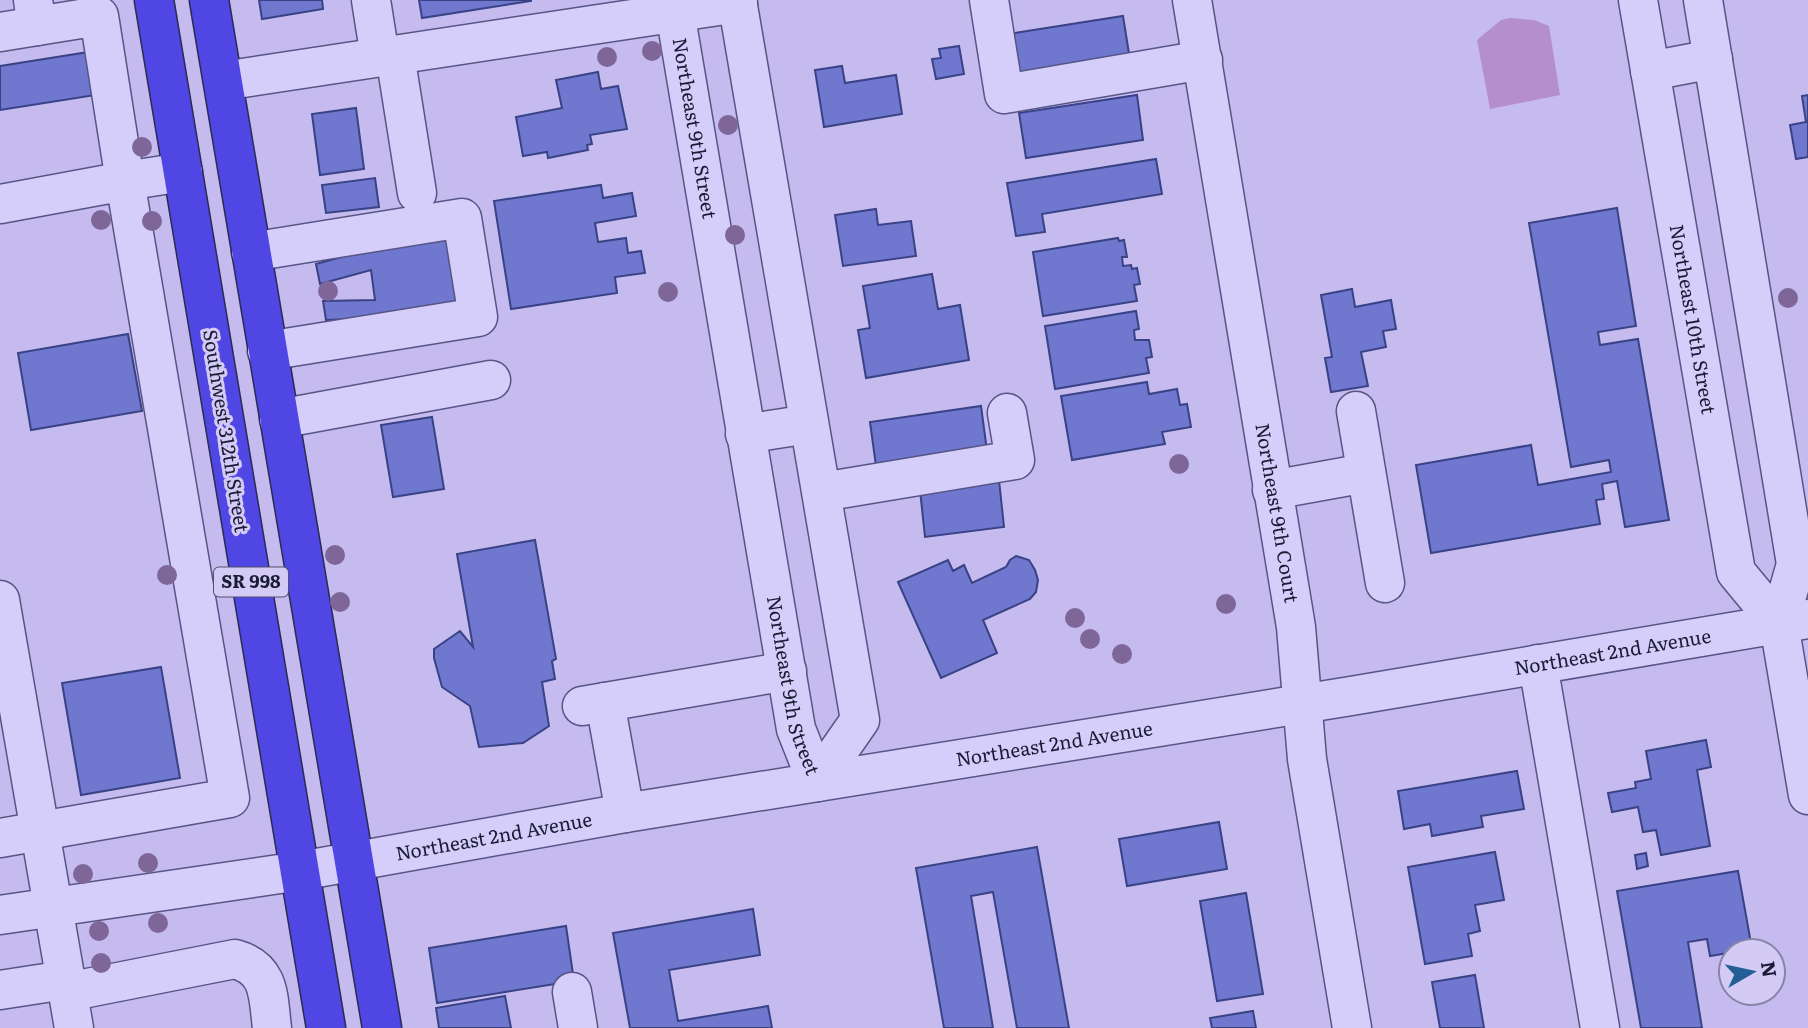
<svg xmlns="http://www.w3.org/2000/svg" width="1808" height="1028" viewBox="0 0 1808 1028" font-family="Literata,serif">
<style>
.green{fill:#b58fcc}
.building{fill:#6f78ce;stroke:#3a4286;stroke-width:2}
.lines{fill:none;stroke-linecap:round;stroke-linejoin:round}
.minor-casing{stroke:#565586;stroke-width:41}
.highway-casing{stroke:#2a2b53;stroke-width:41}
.minor{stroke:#d6cefa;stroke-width:38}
.highway{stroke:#4f46e3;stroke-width:38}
.tree{fill:#7f6699}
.labels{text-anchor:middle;stroke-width:6;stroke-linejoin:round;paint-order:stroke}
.shield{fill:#d3caf6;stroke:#52506e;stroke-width:2}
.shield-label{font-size:18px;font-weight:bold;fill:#1a1b34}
.street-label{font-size:19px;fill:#1a1b34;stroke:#d3caf6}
</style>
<rect width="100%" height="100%" fill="#c5bbef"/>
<path class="green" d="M1510 18 1534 20 1549 26 1560 95 1490 109 1477 40 1501 20Z"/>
<path class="building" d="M259 0H322L323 9 262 19Z
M419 0H531V1L422 18Z
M1123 16 1131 66 1009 84 1002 35Z
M959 46 964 74 936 79 932 59 941 58 939 49Z
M95 51 102 94 0 110V66Z
M842 66 845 83 896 75 902 114 824 127 815 70Z
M598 72 601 89 618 86 627 129 590 135 592 144 587 145 588 150 548 158 547 152 523 156 516 117 562 108 556 80Z
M1137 95 1143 140 1026 158 1019 113Z
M1808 95V157L1796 159 1790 125 1806 122 1802 96Z
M356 108 364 169 320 175 312 114Z
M1156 159 1162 194 1042 214 1045 232 1016 236 1007 183Z
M375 178 379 207 326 213 322 185Z
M601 185 603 198 632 193 636 216 595 223 598 242 626 238 628 253 641 251 645 273 615 277 617 293 511 309 494 201Z
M1617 208 1636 326 1598 332 1600 345 1638 339 1669 520 1625 527 1617 481 1602 484 1604 499 1596 500 1600 524 1431 553 1416 465 1531 445 1538 485 1611 472 1609 460 1571 467 1529 223Z
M876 209 878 225 911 221 916 256 843 266 835 215Z
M459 236 467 305 380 318 326 320 323 301 375 300 371 270 320 284 316 264 378 247Z
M1118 238 1119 241 1124 240 1127 257H1122L1123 266 1131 265 1132 269 1137 268 1140 284 1134 285 1137 301 1043 316 1033 252Z
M932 274 938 309 960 305 969 360 866 378 858 330 870 328 863 286Z
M1352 289 1355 307 1391 300 1396 329 1383 331 1386 347 1361 352 1368 386 1331 392 1325 358 1332 357 1321 295Z
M1136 311 1139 329 1134 330 1135 340H1149L1152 357 1146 358 1149 373 1055 389 1045 326Z
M128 334 142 411 31 430 18 353Z
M1147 382 1149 394 1177 389 1180 405 1187 404 1191 427 1162 432 1165 444 1072 460 1061 396Z
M981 406 987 451 876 466 870 422Z
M432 417 444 489 393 497 381 425Z
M999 480 1004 527 925 537 920 490Z
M535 540 556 659 552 661 555 679 542 682 549 726 523 743 479 747 470 706 442 687 434 658V649L460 631 473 647 457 554Z
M1016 556 1029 560 1035 570 1038 580 1036 592 1030 599 983 620 997 653 941 678 898 582 948 560 953 571 964 565 972 583 1006 567 1010 560Z
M161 667 180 778 81 795 62 683Z
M1706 740 1711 767 1697 770 1710 846 1661 855 1656 830 1643 832 1638 807 1612 812 1608 793 1636 788 1635 782 1651 779 1646 751Z
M1517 771 1524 809 1481 816 1483 827 1432 836 1430 824 1404 829 1398 791Z
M1219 822 1227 869 1127 886 1119 839Z
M1037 847 1069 1028H1017L993 892 971 896 993 1028H944L916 868Z
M1495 852 1504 900 1475 905 1480 931 1468 934 1472 956 1425 964 1408 867Z
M1646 853 1648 866 1637 869 1635 855Z
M1738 871 1752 949 1710 956 1707 939 1688 942 1702 1028H1641L1617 891Z
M1246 893 1263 994 1217 1001 1200 901Z
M753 909 760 955 669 970 678 1021 768 1006 772 1028H630L613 933Z
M566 926 574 981 437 1003 429 948Z
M1475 975 1484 1028H1440L1432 982Z
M505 996 511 1028H439L436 1008Z
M1253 1011 1256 1028H1212L1210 1018Z"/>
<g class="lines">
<defs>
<g id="minor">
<path d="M33 0 37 26 99 16 125 181 183 172"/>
<path d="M371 0 380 57"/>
<path id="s1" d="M673 0 796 729 817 782"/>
<path d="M737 0 860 720 817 782"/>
<path d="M989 0 1004 94 1203 60"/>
<path id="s2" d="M1192 0 1296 627 1307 759 1352 1028"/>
<path id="s3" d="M1638 0 1736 572 1779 624 1796 564 1703 0"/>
<path d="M0 32 37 26"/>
<path d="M395 55 417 193"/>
<path d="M1650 71 1713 59"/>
<path d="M223 81 738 3"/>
<path d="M0 204 125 181 230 798 0 838"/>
<path d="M251 252 462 218 478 317 267 351"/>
<path d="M1356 411 1385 583"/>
<path d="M279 419 491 380"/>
<path d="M745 434 809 424"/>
<path d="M1272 490 1366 473"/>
<path d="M822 492 1015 460 1007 413"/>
<path d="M0 600 74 1028"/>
<path d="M1779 624 1808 795"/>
<path d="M1538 664 1600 1028"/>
<path d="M605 702 625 813"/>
<path d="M582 706 787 671"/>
<path id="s4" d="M0 915 300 871 625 813 1345 697 1808 619"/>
<path d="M0 990 65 980"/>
<path d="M67 992 235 959C271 969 268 997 272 1028"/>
<path d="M572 992 578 1028"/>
</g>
<path id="highway" d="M154 0 326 1028
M209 0 382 1028"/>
</defs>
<use href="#minor" class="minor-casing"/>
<use href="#highway" class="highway-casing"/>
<use href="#minor" class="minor"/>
<use href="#highway" class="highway"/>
</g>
<g class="tree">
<circle cx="652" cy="51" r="10"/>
<circle cx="607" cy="57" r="10"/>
<circle cx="728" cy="125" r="10"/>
<circle cx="142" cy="147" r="10"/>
<circle cx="101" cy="220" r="10"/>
<circle cx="152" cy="221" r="10"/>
<circle cx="735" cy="235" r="10"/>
<circle cx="328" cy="291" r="10"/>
<circle cx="668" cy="292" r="10"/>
<circle cx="1788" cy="298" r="10"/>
<circle cx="1179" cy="464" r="10"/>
<circle cx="335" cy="555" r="10"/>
<circle cx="167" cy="575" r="10"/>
<circle cx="340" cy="602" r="10"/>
<circle cx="1226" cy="604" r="10"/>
<circle cx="1075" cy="618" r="10"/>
<circle cx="1090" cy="639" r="10"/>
<circle cx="1122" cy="654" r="10"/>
<circle cx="148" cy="863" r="10"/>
<circle cx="83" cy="874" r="10"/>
<circle cx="158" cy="923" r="10"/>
<circle cx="99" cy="931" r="10"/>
<circle cx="101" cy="963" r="10"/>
</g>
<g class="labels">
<rect class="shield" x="214" y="567.5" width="74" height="29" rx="5"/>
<g class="shield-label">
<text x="251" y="588">SR 998</text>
</g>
<g class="street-label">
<text dy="7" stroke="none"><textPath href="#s1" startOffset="130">Northeast 9th Street</textPath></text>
<text dy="7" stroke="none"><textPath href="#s3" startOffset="324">Northeast 10th Street</textPath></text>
<text transform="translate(226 431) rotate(81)" y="7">Southwest 312th Street</text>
<text dy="7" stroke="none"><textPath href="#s2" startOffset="520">Northeast 9th Court</textPath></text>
<text dy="7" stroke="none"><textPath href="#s4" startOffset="1634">Northeast 2nd Avenue</textPath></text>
<text dy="7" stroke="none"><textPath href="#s1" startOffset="696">Northeast 9th Street</textPath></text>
<text dy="7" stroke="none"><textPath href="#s4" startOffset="1068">Northeast 2nd Avenue</textPath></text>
<text dy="7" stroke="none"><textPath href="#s4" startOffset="500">Northeast 2nd Avenue</textPath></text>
</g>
</g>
<g transform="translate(1752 972) rotate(81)"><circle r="33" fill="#d3caf6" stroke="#8984a8" stroke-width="2"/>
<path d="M0-5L12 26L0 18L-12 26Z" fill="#235e97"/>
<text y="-10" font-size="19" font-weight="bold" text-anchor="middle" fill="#1a1b34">N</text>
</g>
</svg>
